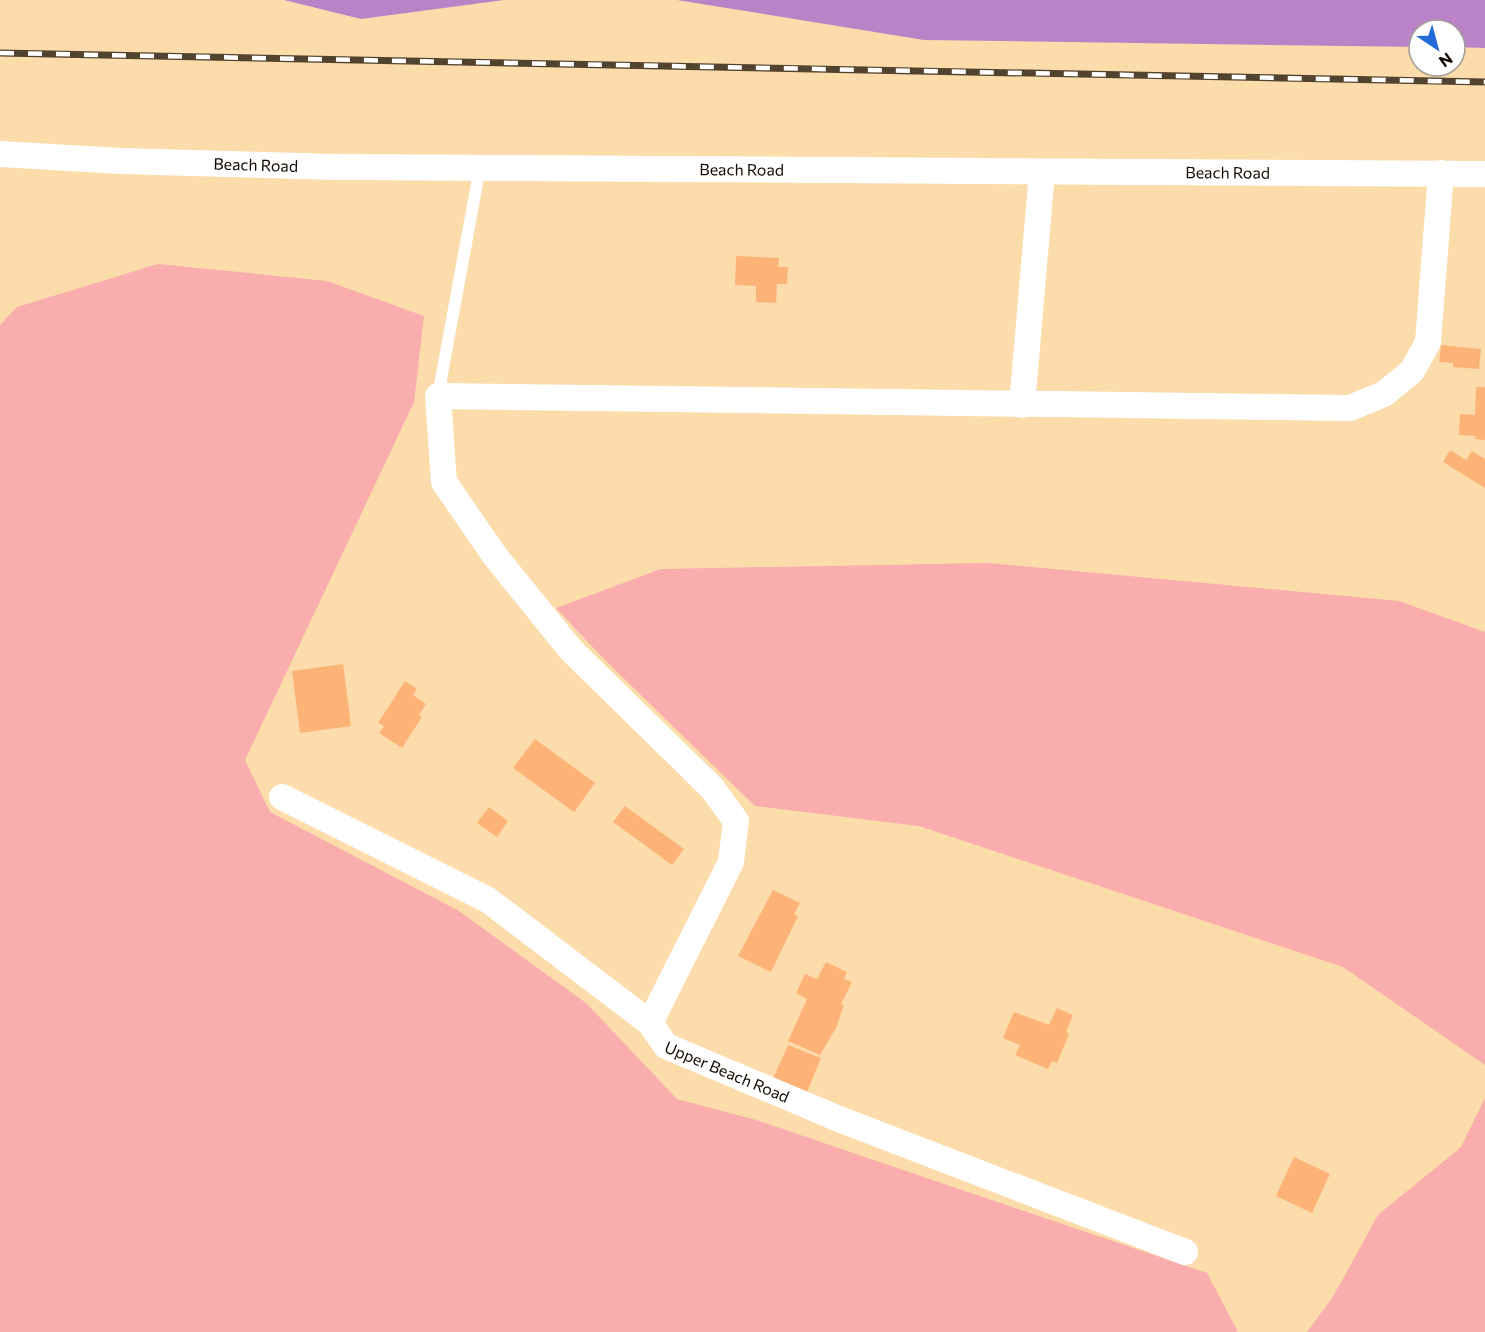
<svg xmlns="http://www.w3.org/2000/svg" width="1485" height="1332" viewBox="0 0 1485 1332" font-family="Commissioner,sans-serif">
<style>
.green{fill:#f9adad}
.water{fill:#ba83c8}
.building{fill:#fdb378}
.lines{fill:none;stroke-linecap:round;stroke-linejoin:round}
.lane{stroke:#fff;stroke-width:12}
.street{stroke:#fff;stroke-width:26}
.rail-casing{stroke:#52432e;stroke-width:7}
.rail{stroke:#fff;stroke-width:4.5;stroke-dasharray:14;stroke-linecap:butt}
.labels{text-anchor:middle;stroke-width:5;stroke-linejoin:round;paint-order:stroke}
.street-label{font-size:16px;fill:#140a00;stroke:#fff}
</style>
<rect width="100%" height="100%" fill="#fbdcaa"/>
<path class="green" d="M158 264 327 281 424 316 414 402 245 760 270 812 459 911 586 1003 677 1099 756 1120 1207 1273 1238 1332H0V325L17 307Z
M988 563 1399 601 1485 632V1065L1343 967 919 826 755 806 604 659 556 608 661 569Z
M1485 1098V1332H1307L1333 1297 1378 1215 1461 1147Z"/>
<path class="water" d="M284 0H504L361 19Z
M677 0H1485V48L1455 47V30H1419V47L924 40Z"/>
<path class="building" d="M736 256 779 258 778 267H788L787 284H777L776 303 756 302V286L735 285Z
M1441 345 1481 349 1479 369 1453 367V363L1439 362Z
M1476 387H1485V440L1475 439 1476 436 1459 435 1460 414 1475 415Z
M1450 450 1466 460 1472 451 1485 459V488L1443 462Z
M343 664 351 726 300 733 292 671Z
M405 681 417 689 413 695 426 704 419 715 422 717 402 748 379 733 384 726 378 723Z
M535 739 595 783 574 812 513 768Z
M625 806 684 849 672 865 613 822Z
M489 807 508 821 497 837 477 823Z
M773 890 800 903 794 914 798 916 771 972 738 956Z
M826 962 847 972 844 979 852 982 841 1004 844 1005 836 1028 820 1055 788 1041 807 999 796 993 805 974 817 979Z
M1057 1008 1073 1015 1066 1032 1069 1034 1057 1063 1052 1061 1048 1069 1015 1055 1020 1045 1003 1038 1014 1012 1049 1025Z
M788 1045 821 1058 805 1097 771 1083Z
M1294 1157 1330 1174 1312 1213 1276 1196Z"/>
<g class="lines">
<path class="lane" d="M438 396 480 167"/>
<g class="street">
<path id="s1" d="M0 154 121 161 336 167 1485 174"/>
<path d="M1022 405 1042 172"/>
<path id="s2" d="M282 797 488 900 650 1023 666 1046 839 1119 1185 1252"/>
<path d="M650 1023 731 862 736 821 712 788 571 650 495 556 444 482 438 396 1350 408 1384 394 1412 371 1428 342 1441 173"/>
</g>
<defs>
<path id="rail" d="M0 53 1485 82"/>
</defs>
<use href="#rail" class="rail-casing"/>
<use href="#rail" class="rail"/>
</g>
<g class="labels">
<g class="street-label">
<text dy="6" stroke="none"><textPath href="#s1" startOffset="256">Beach Road</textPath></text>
<text dy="6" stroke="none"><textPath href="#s1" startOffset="742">Beach Road</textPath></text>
<text dy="6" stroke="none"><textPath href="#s1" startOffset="1228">Beach Road</textPath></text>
<text dy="6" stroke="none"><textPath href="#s2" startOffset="528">Upper Beach Road</textPath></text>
</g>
</g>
<g transform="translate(1437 48) rotate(144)"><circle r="28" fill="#ffffff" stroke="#a19d99" stroke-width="1.5"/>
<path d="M0-4.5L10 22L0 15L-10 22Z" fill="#236bd6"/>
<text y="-9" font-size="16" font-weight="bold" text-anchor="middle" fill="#140a00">N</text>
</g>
</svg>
